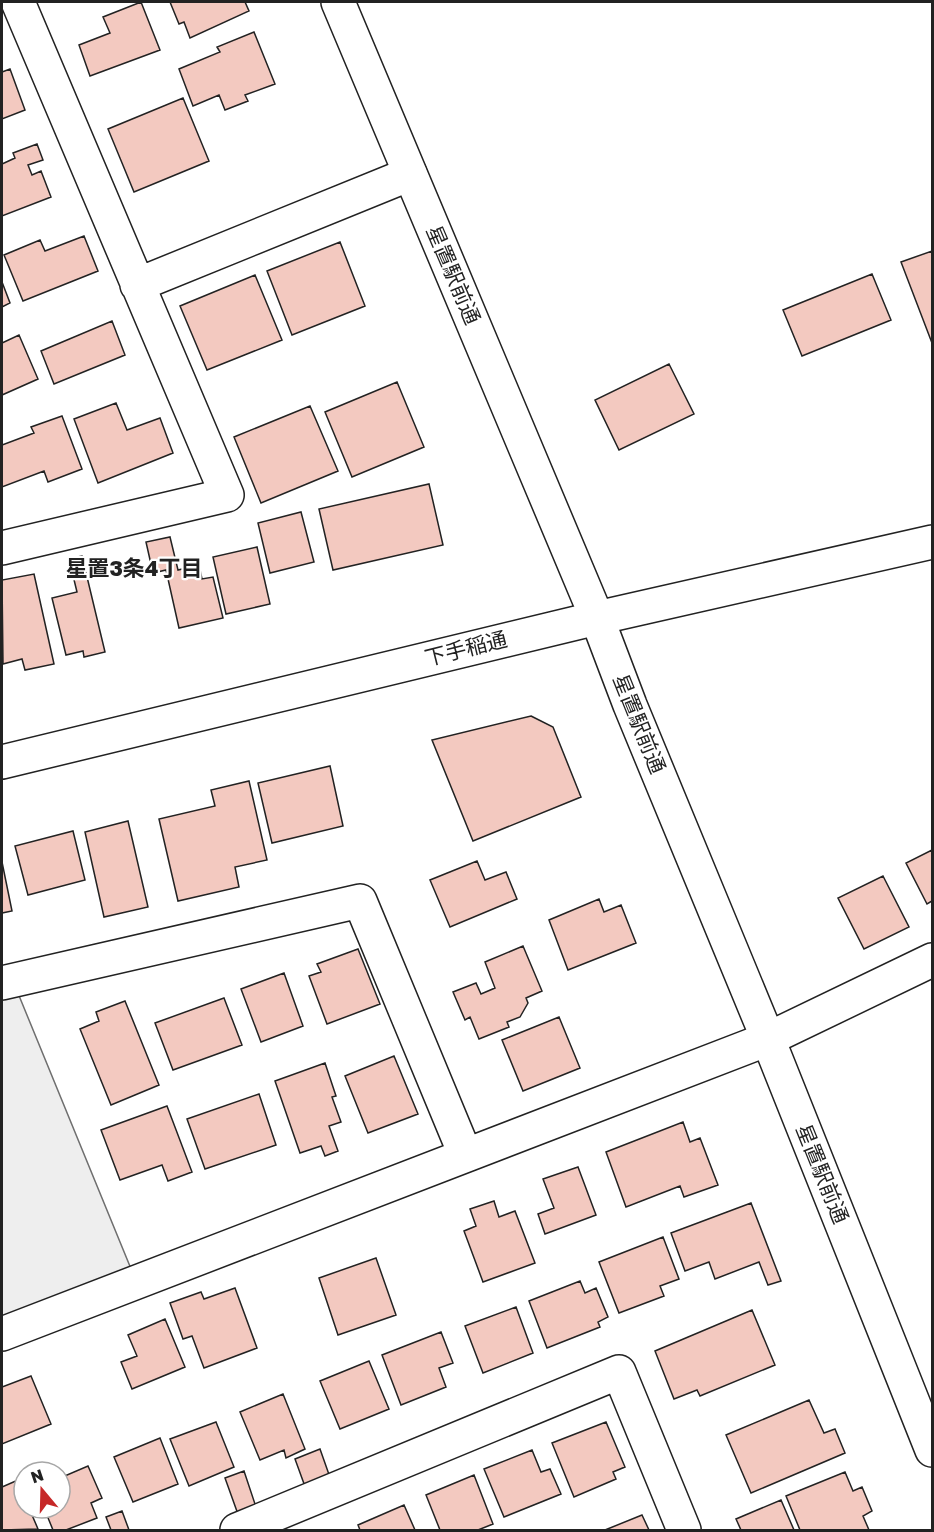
<svg xmlns="http://www.w3.org/2000/svg" width="934" height="1532" viewBox="0 0 934 1532" font-family="'Golos Text','Noto Sans JP',sans-serif">
<style>
.green{fill:#eee;stroke:#6f6f6f;stroke-width:1.5}
.building{fill:#f3c9c0;stroke:#222;stroke-width:1.5}
.lines{fill:none;stroke-linecap:round;stroke-linejoin:round}
.street-casing{stroke:#222;stroke-width:36}
.secondary-casing{stroke:#222;stroke-width:36}
.street{stroke:#fff;stroke-width:33}
.secondary{stroke:#fff;stroke-width:33}
.labels{text-anchor:middle;stroke-width:4.5;stroke-linejoin:round;paint-order:stroke}
.street-label{font-size:21px;fill:#222;stroke:#fff}
.neighbourhood-label{font-size:22px;font-weight:bold;fill:#222;stroke:#fff}
</style>
<rect width="100%" height="100%" fill="#fff"/>
<path class="green" d="M13 981 136 1281 2 1334V983Z"/>
<path class="building" d="M141 2 160 50 90 76 79 45 110 33 103 17Z
M170 2H245L249 11 190 38 184 22 179 24Z
M254 32 275 84 245 95 248 101 225 110 219 95 193 106 179 69 220 52 217 47Z
M10 69 25 110 2 119V72Z
M183 98 209 161 134 192 108 129Z
M37 144 43 160 28 165 32 175 41 171 51 197 2 216V164L15 158 13 153Z
M84 236 98 271 23 301 4 255 40 240 45 251Z
M340 242 365 306 292 335 267 271Z
M932 251V343L901 262Z
M872 274 891 320 802 356 783 310Z
M255 275 282 340 207 370 180 306Z
M2 282 10 303 2 307Z
M112 321 125 355 54 384 41 351Z
M19 335 38 379 2 395V343Z
M669 364 694 414 619 450 595 400Z
M397 382 424 447 352 477 325 412Z
M116 403 127 430 160 418 173 453 98 483 74 419Z
M310 406 338 471 261 503 234 437Z
M62 416 82 469 48 482 44 471 2 487V445L34 433 31 427Z
M429 484 443 545 333 570 319 509Z
M301 512 314 562 270 573 258 523Z
M170 537 178 570 199 565 202 579 213 577 223 618 179 628 166 570 153 573 146 542Z
M257 547 270 604 226 614 213 557Z
M82 556 105 652 84 657 83 651 66 655 52 598 77 592 69 559Z
M34 574 54 664 25 670 22 659 3 664 2 580Z
M531 716 553 727 581 797 473 841 432 740Z
M330 766 343 826 272 843 258 783Z
M249 781 267 860 235 867 239 887 178 901 159 819 215 806 211 790Z
M128 821 148 907 104 917 85 832Z
M73 831 85 880 28 895 15 846Z
M932 850V901L927 904 906 863Z
M477 861 485 880 506 872 517 899 450 927 430 880Z
M2 862 12 911 2 913Z
M883 876 909 927 864 949 838 898Z
M599 899 604 912 621 905 636 943 568 970 549 920Z
M523 946 542 991 526 998 528 1003 520 1017 507 1022 509 1027 479 1039 470 1017 465 1020 453 992 476 983 481 994 495 988 485 962Z
M358 949 380 1004 327 1024 309 976 321 972 317 964Z
M284 973 303 1026 261 1042 241 989Z
M224 998 242 1045 173 1070 155 1023Z
M125 1001 159 1085 111 1105 80 1029 99 1021 96 1012Z
M559 1017 580 1068 523 1091 502 1040Z
M394 1056 418 1114 368 1133 345 1076Z
M325 1063 336 1096 332 1097 341 1122 329 1126 338 1151 325 1156 321 1146 300 1153 275 1081Z
M259 1094 276 1145 205 1169 187 1119Z
M167 1106 192 1172 168 1181 162 1165 120 1180 101 1130Z
M683 1122 690 1142 700 1138 718 1185 684 1197 680 1186 626 1207 606 1152Z
M578 1167 596 1215 545 1234 538 1214 554 1208 543 1179Z
M494 1201 499 1217 515 1211 535 1263 483 1282 464 1231 476 1226 470 1209Z
M751 1203 781 1281 768 1285 759 1262 715 1279 709 1262 685 1271 671 1233Z
M663 1237 679 1279 660 1286 664 1296 619 1313 599 1262Z
M376 1258 396 1315 338 1335 319 1278Z
M580 1281 585 1293 596 1288 608 1317 598 1322 600 1327 547 1348 529 1301Z
M235 1288 257 1348 204 1368 192 1336 183 1339 170 1303 201 1292 204 1299Z
M516 1307 533 1353 483 1373 465 1326Z
M752 1310 775 1365 700 1396 697 1390 674 1399 655 1351Z
M165 1319 185 1367 132 1389 121 1362 137 1356 128 1335Z
M441 1332 453 1363 439 1368 446 1387 401 1405 382 1355Z
M369 1361 389 1409 340 1429 320 1381Z
M31 1376 51 1424 2 1444V1387Z
M283 1394 305 1449 286 1458 284 1450 260 1460 240 1412Z
M809 1400 824 1433 835 1429 845 1453 751 1493 726 1435Z
M216 1422 234 1467 189 1486 170 1439Z
M606 1422 625 1467 613 1472 616 1479 574 1497 552 1443Z
M160 1438 178 1484 133 1502 114 1457Z
M320 1449 332 1483 307 1492 295 1459Z
M532 1450 541 1472 550 1469 561 1494 504 1517 484 1469Z
M88 1466 102 1498 91 1503 97 1518 66 1530H53L44 1508H60V1478Z
M244 1471 257 1510 239 1517 225 1478Z
M845 1472 853 1491 862 1487 872 1511 863 1516 869 1530H800L786 1496Z
M474 1475 493 1524 478 1530H440L426 1495Z
M18 1480 24 1494V1508H29L38 1529 2 1530V1487Z
M781 1500 794 1530H741L736 1519Z
M404 1505 415 1530H360L358 1525Z
M122 1511 129 1530H111L106 1517Z
M642 1515 649 1530H605Z"/>
<g class="lines">
<defs>
<path id="street" d="M137 285 410 174
M2 548 227 495 18 2
M2 983 360 901 465 1154
M2 1334 768 1039 932 960
M237 1530 619 1372 684 1530"/>
<path id="secondary" d="M338 2 597 618 630 705 768 1039 932 1450
M2 762 597 618 932 542"/>
</defs>
<use href="#street" class="street-casing"/>
<use href="#secondary" class="secondary-casing"/>
<use href="#street" class="street"/>
<use href="#secondary" class="secondary"/>
</g>
<g class="labels">
<g class="street-label">
<text transform="translate(453 275) rotate(67)" y="7">星置駅前通</text>
<text transform="translate(466 649) rotate(-14)" y="7">下手稲通</text>
<text transform="translate(639 724) rotate(68)" y="7">星置駅前通</text>
<text transform="translate(822 1174) rotate(68)" y="7">星置駅前通</text>
</g>
<g class="neighbourhood-label">
<text x="134" y="576">星置3条4丁目</text>
</g>
</g>
<rect width="934" height="1532" fill="none" stroke="#222222" stroke-width="6"/>
<g transform="translate(42 1490) rotate(341)"><circle r="28" fill="#ffffff" stroke="#a7a7a7" stroke-width="1.5"/>
<path d="M0-4.5L10 22L0 15L-10 22Z" fill="#c62828"/>
<text y="-9" font-size="16" font-weight="bold" text-anchor="middle" fill="#222222">N</text>
</g>
</svg>
